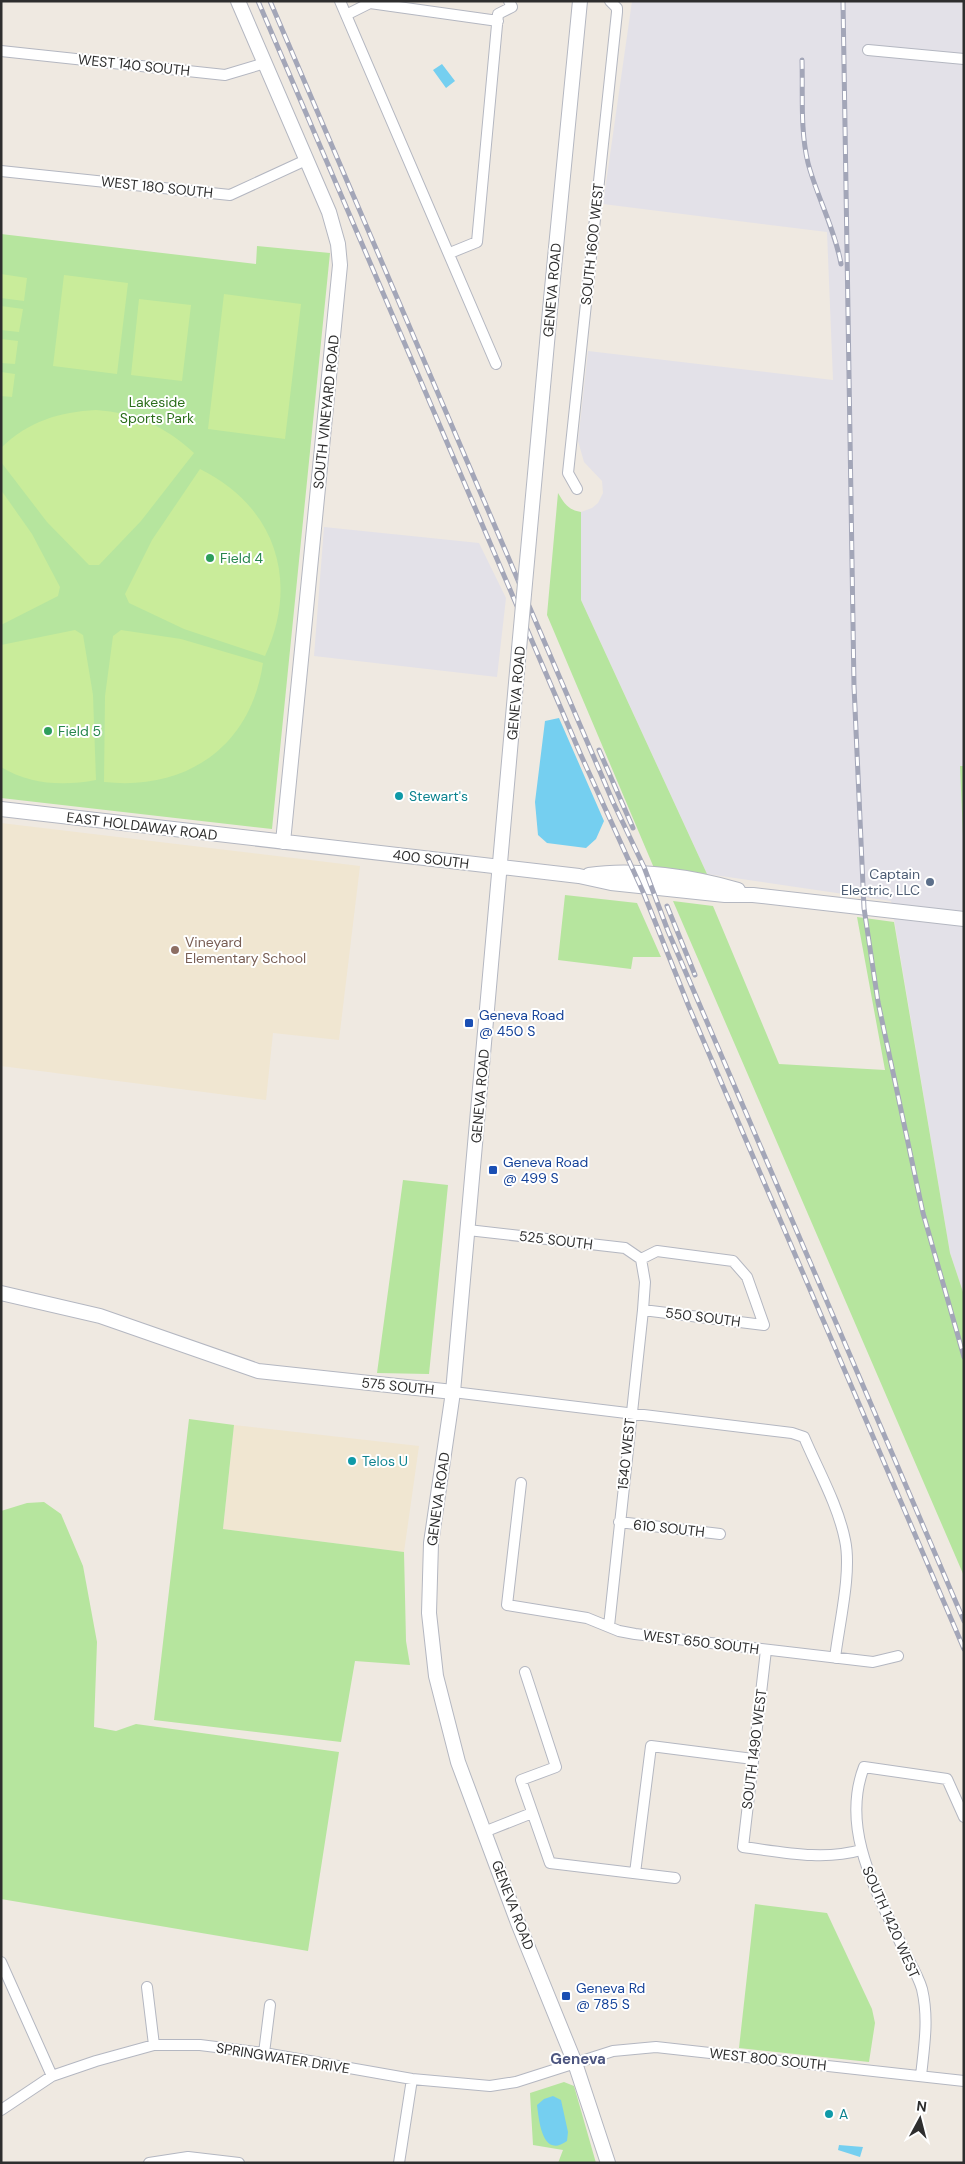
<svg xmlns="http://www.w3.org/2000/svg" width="965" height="2164" viewBox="0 0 965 2164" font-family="'DM Sans',sans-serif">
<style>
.industrial{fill:#e3e1e8}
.education{fill:#f0e6d1}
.green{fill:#b6e59e}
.pitch{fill:#c9ec9a}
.water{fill:#75cff0}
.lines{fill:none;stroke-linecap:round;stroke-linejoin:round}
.street-casing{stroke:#b4b7c1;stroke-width:12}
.secondary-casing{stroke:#b4b7c1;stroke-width:16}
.street{stroke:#fff;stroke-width:10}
.secondary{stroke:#fff;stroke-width:14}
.rail-casing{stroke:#a3a6b8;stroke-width:5}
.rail{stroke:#fff;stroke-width:3;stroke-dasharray:9;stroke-linecap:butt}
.secondary-bridge-casing{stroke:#b4b7c1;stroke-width:16;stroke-linecap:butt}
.secondary-bridge{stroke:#fff;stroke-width:14}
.leisure-dot{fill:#2e9e5b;stroke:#fff;stroke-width:2}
.culture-dot{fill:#0f9aa8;stroke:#fff;stroke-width:2}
.service-dot{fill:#5c6f8a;stroke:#fff;stroke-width:2}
.education-dot{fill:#8d6e63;stroke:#fff;stroke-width:2}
.transit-dot{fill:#1a4fb4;stroke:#fff;stroke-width:2}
.labels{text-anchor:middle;stroke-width:4;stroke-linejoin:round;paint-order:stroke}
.street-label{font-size:14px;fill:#2e2e2e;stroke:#fff}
.park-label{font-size:14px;fill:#2c6e1b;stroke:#fff}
.leisure-label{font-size:14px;fill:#27864d;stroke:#fff;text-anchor:start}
.culture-label{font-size:14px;fill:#0d838f;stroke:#fff;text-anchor:start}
.service-label{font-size:14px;fill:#4e5e75;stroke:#fff;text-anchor:end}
.education-label{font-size:14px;fill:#785e54;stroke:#fff;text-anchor:start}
.transit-label{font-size:14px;fill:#164399;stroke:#fff;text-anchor:start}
.neighbourhood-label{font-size:15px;font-weight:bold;fill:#4d5680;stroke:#fff}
</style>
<rect width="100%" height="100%" fill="#efe9e1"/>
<path class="industrial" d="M632 1H964V1295L950 1253 891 901 707 874 581 600V512L592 508 598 503 603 493 602 481 584 462 578 441 588 351 833 380 827 232 603 204Z
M324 527 479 543 506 598 497 677 314 656Z"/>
<path class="education" d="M1 823 360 866 339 1040 273 1033 266 1100 1 1066Z
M234 1425 419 1446 404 1552 223 1529Z"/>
<path class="green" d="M1 234 256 264 257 246 330 253 272 829 1 798Z
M558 493C564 503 568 510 581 512V600L707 874 654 868 547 615Z
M960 766H964V860Z
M565 895 637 903 661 957H633L631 969 558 960Z
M673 901 713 906 779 1064 885 1070 857 917 894 922 950 1253 964 1295V1576Z
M403 1180 448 1185 429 1374 377 1373Z
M189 1419 234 1425 223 1529 404 1552 406 1641 410 1665 355 1661 341 1742 154 1720Z
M44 1502 61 1514 83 1566 97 1642 94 1727 116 1731 136 1724 339 1752 308 1951 1 1899V1511L27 1503Z
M755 1904 827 1913 872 2009 875 2023 869 2062 739 2048Z
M564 2082 574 2086 596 2163H558L563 2150 533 2145 530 2093Z"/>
<path class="pitch" d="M1 274 27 278 24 301 1 298Z
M64 275 128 283 117 374 53 366Z
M224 294 301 304 285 439 208 429Z
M139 299 191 305 182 381 131 375Z
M1 306 23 309 19 332 1 330Z
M1 339 18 341 15 364 1 363Z
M1 372 15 374 12 397 1 396Z
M96 410C135 413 165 426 194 453L141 521 99 565H89L47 522 1 462V448C28 421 60 412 96 410Z
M200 469C275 506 300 580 265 656L184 629 129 603 125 594 152 540Z
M1 490 32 534 60 587 58 596 1 625Z
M75 630 83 635 93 695 96 780C64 786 30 785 1 767V645Z
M121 630 181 639 263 663C251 746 187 791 104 782L105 696 113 636Z"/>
<path class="water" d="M442 64 455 81 446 88 433 70Z
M559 718 604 821 596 839 586 848 547 843 538 835 535 802 545 721Z
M553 2096 561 2100 568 2132 567 2141C542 2159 539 2120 537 2105L544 2099Z
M839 2145 863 2147 860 2157 838 2150Z"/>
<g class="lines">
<defs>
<path id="street" d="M340 1 496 364
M346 15 370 3 498 21
M868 50 964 59
M1 51 225 75 265 63
M1 171 230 195 306 160
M450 253 477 242 498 14 512 7 509 1
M577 489 568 473 617 12V8L610 1
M468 1230 625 1248 641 1259 645 1282 643 1310 609 1626
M641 1259 657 1251 733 1261 747 1277 764 1325 643 1310
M453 1392 792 1433 804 1437C818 1470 838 1505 845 1540 852 1572 839 1624 835 1658
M521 1483 507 1605 587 1618 619 1631 635 1634 873 1662 898 1656
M619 1522 720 1534
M766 1650 743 1847C782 1852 823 1861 861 1850
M525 1672 556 1767 521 1780 550 1863 675 1878
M484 1832 532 1813
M635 1873 651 1746 753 1759
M1 1962 52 2076
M147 1987 154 2045
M264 2053 270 2005
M921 2076C924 2047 929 2019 922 1989 919 1978 912 1966 906 1955 880 1897 839 1832 864 1767L947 1779 964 1817
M1 2110 52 2076 96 2061 154 2045H200L264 2053 412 2079 490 2086 516 2082 613 2051 656 2047 964 2081
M149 2163 188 2157 239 2163
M399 2163 412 2079"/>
<path id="secondary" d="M238 1 329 212 338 244 340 265 283 842
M551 299 580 1
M519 649 453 1392 431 1543 429 1613 436 1676 458 1762 518 1923 575 2063 608 2163
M1 809 579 876 611 883 725 895H753L964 919
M589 875C635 868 694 877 738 890
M1 1293 100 1316 258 1371 453 1392"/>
</defs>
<use href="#street" class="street-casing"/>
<use href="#secondary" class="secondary-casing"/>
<use href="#street" class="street"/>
<use href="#secondary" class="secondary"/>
<defs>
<path id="rail" d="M258 1 580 753 644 894 689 1007 964 1649
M270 1 613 802 644 867 668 931 964 1621
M843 1 854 686 864 908 878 1002 923 1213 964 1357
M802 60C803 94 800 130 808 163 817 197 835 229 841 264
M599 750 633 828
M667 906 695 975"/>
</defs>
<use href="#rail" class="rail-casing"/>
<use href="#rail" class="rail"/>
<defs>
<path id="secondary-bridge" d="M519 649 551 299"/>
</defs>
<use href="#secondary-bridge" class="secondary-bridge-casing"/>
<use href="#secondary-bridge" class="secondary-bridge"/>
</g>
<g class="leisure-dot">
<circle cx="210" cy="558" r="5"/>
<circle cx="48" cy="731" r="5"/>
</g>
<g class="culture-dot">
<circle cx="399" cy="796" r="5"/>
<circle cx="352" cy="1461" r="5"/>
<circle cx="829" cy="2114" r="5"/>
</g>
<circle class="service-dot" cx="930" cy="882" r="5"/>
<circle class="education-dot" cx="175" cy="950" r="5"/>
<g class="transit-dot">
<rect x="464" y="1018" width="10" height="10" rx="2.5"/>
<rect x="488" y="1165" width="10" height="10" rx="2.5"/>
<rect x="561" y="1991" width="10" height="10" rx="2.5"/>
</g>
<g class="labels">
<g class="street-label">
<text transform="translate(134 65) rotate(6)" y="5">WEST 140 SOUTH</text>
<text transform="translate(157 187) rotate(6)" y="5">WEST 180 SOUTH</text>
<text transform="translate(592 244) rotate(-84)" y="5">SOUTH 1600 WEST</text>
<text transform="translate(552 290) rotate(-85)" y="5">GENEVA ROAD</text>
<text transform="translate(326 412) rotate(-84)" y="5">SOUTH VINEYARD ROAD</text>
<text transform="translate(516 693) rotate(-85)" y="5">GENEVA ROAD</text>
<text transform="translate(142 826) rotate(7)" y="5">EAST HOLDAWAY ROAD</text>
<text transform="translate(431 859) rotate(7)" y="5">400 SOUTH</text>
<text transform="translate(480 1096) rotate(-85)" y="5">GENEVA ROAD</text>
<text transform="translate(556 1240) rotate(7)" y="5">525 SOUTH</text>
<text transform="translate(703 1317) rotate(7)" y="5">550 SOUTH</text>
<text transform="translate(398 1386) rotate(6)" y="5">575 SOUTH</text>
<text transform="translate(626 1454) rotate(-84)" y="5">1540 WEST</text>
<text transform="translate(438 1499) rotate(-82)" y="5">GENEVA ROAD</text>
<text transform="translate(669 1528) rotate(6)" y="5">610 SOUTH</text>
<text transform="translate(701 1642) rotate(7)" y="5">WEST 650 SOUTH</text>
<text transform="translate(754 1749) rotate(-83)" y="5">SOUTH 1490 WEST</text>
<text transform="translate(513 1905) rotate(69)" y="5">GENEVA ROAD</text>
<text transform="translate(891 1922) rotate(66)" y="5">SOUTH 1420 WEST</text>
<text transform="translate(283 2058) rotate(9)" y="5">SPRINGWATER DRIVE</text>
<text transform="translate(768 2059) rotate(6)" y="5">WEST 800 SOUTH</text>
</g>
<g class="park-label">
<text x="157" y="407">Lakeside<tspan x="157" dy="16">Sports Park</tspan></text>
</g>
<g class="leisure-label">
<text x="220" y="563">Field 4</text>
<text x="58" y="736">Field 5</text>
</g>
<g class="culture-label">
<text x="409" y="801">Stewart's</text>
<text x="362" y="1466">Telos U</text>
<text x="839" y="2119">A</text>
</g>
<g class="service-label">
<text x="920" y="879">Captain<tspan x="920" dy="16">Electric, LLC</tspan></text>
</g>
<g class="education-label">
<text x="185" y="947">Vineyard<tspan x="185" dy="16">Elementary School</tspan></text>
</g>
<g class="transit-label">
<text x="479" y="1020">Geneva Road<tspan x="479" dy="16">@ 450 S</tspan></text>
<text x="503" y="1167">Geneva Road<tspan x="503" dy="16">@ 499 S</tspan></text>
<text x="576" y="1993">Geneva Rd<tspan x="576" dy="16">@ 785 S</tspan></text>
</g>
<g class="neighbourhood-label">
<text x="578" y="2064">Geneva</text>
</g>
</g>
<rect width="965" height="2164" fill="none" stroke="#2e2e2e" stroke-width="5"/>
<g transform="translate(920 2119) rotate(7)" stroke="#ffffff" stroke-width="4" paint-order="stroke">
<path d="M0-4L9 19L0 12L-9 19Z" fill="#2e2e2e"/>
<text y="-8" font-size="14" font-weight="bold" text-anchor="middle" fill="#2e2e2e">N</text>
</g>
</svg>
